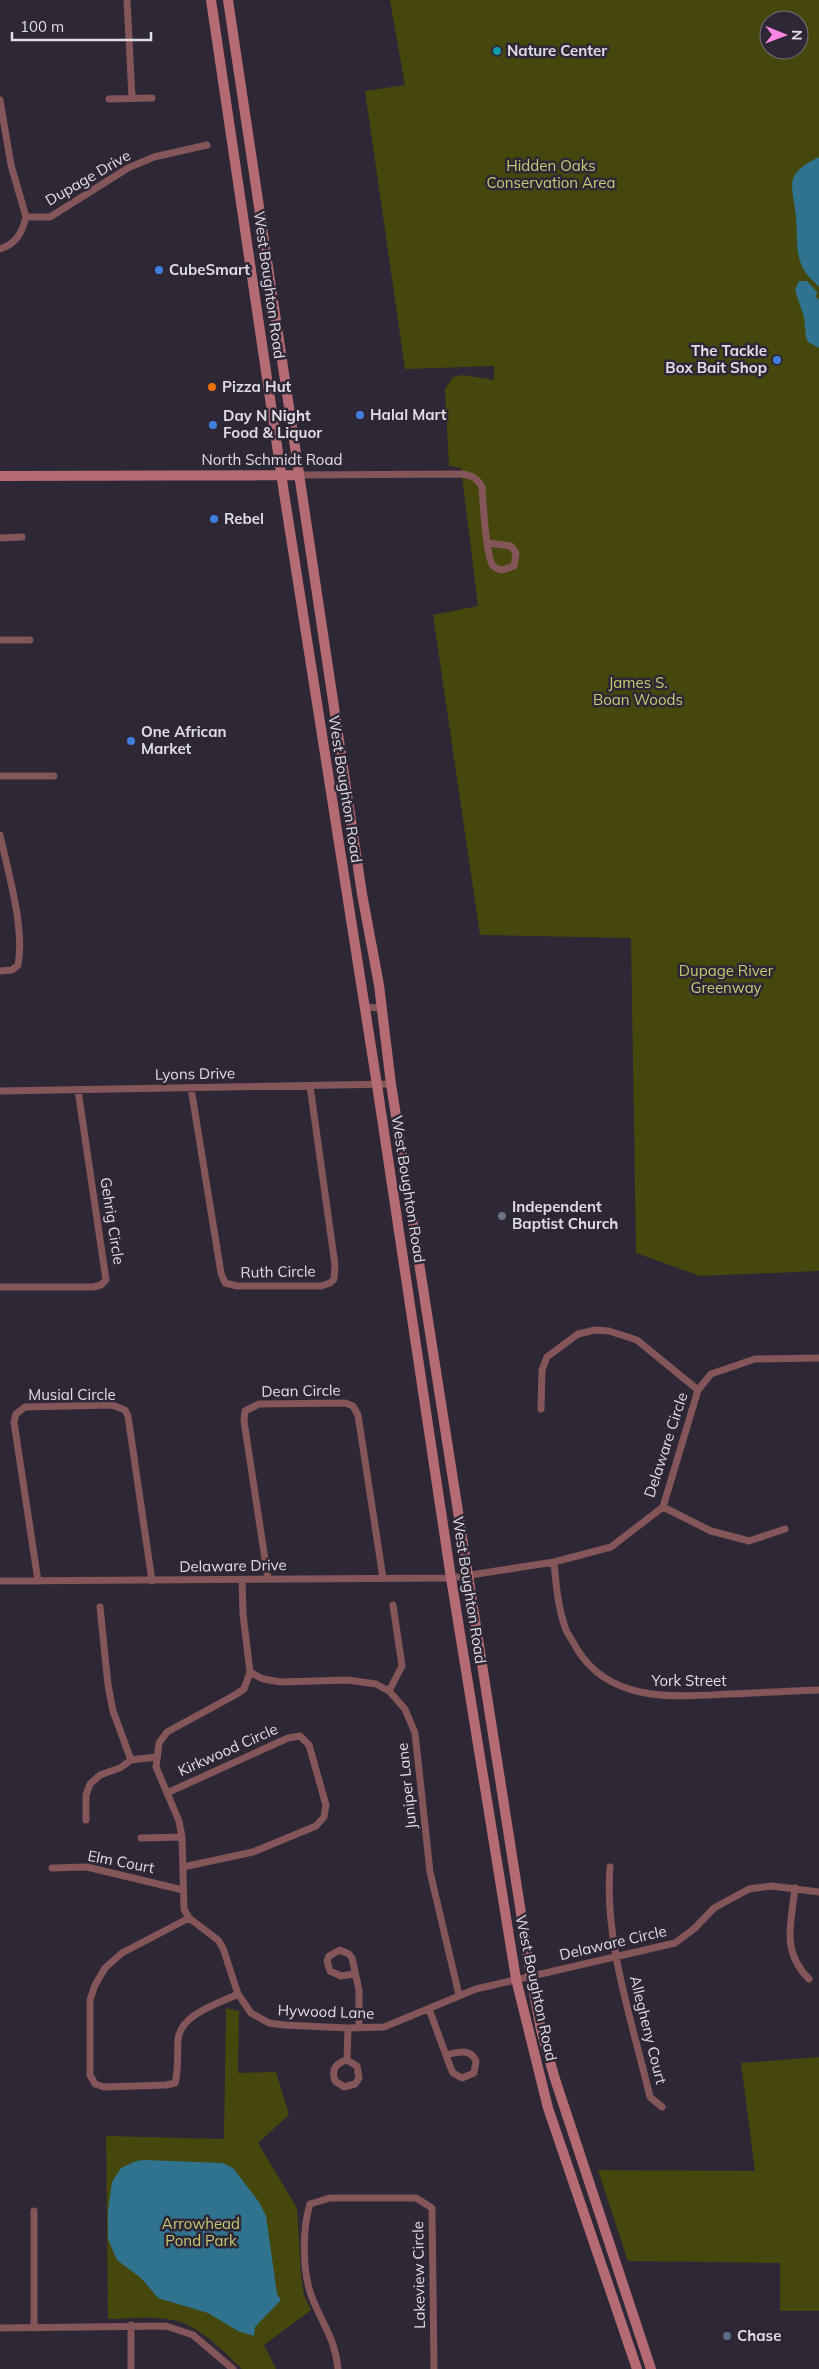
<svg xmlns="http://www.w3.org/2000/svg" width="819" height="2369" viewBox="0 0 819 2369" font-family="Mulish,sans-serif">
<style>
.green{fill:#46470d;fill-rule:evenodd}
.water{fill:#30738f}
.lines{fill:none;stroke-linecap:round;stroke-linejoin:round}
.street{stroke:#845559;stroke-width:7}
.secondary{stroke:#b56b73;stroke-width:10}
.culture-dot{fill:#0f9aa8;stroke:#2e2735;stroke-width:2}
.shop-dot{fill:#3f7fe0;stroke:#2e2735;stroke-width:2}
.food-dot{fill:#e8710a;stroke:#2e2735;stroke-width:2}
.worship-dot{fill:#6b7280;stroke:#2e2735;stroke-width:2}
.service-dot{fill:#5c6f8a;stroke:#2e2735;stroke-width:2}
.labels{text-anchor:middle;stroke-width:5;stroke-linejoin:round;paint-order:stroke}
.poi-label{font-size:15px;font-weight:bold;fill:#e0dce5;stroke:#2e2735;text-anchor:start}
.park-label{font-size:15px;fill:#c5c973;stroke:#2e2735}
.street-label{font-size:15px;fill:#e0dce5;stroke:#2e2735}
</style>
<rect width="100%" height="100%" fill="#2e2735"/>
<path class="green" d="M390 0H819V1271L700 1276 636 1253 631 938 480 935 433 615 478 606 461 468 449 466 445 389 453 377 463 375 494 380V366L405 369 365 91 405 85ZM769 20H799V50H769Z
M226 2008 239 2011 238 2073 276 2072 289 2115 258 2143 297 2208 301 2275 304 2295 311 2310 264 2345 276 2369H242C226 2354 208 2335 188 2325 165 2314 133 2319 108 2319L106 2136 224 2139Z
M819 2057V2311H780V2263L628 2261 598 2170 755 2171 741 2063Z"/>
<path class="water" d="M819 157V287C815 282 809 278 806 273 794 256 798 237 796 217 793 185 782 175 819 157Z
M799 281H807L817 292 816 297 819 300V348L808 342 806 337 804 317 795 290Z
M144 2160 223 2163 233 2168 259 2202 266 2216 277 2294 281 2300 255 2327 254 2336 238 2331 208 2313 158 2298 141 2278 117 2260 108 2239V2211L112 2182 121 2168 136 2161Z"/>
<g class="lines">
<path class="street" d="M127 0 132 98
M109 99 152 98
M0 100 11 165 26 217
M0 249C16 244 22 233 26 217H50L128 168 154 157 207 145
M299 475 463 474C473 476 477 478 482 487 483 502 486 554 492 564 494 568 497 569 502 570L514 566 516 553 511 546 488 543
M0 538 22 537
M0 640H30
M0 776H54
M0 835C8 872 25 928 18 965L12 970 0 971
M364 1007 381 1008
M191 1088 221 1273 225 1283 237 1286H321L330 1283 334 1279 335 1265 310 1086
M0 1091 391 1084
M0 1287H93L101 1285 106 1280 78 1090
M541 1409 542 1370 547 1357 578 1334 595 1330 609 1331 637 1340 698 1390 711 1374 755 1359 819 1358
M663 1507 711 1531 749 1541 785 1529
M554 1562C556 1585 558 1608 566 1630 569 1636 574 1643 577 1649 610 1703 674 1697 728 1694 758 1693 789 1691 819 1690
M268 1579 244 1421 245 1411 259 1404 345 1403 353 1406 358 1415 383 1578
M242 1580 243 1614 250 1672 244 1689 235 1695 167 1732 159 1743 156 1767 179 1821 182 1837 184 1909 189 1918 218 1940 223 1948 238 1994 251 2013 269 2023 284 2025 348 2028 384 2027 476 1989 675 1943 695 1928 714 1908 749 1889 772 1886 819 1892
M0 1581 451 1578 554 1562 611 1547 663 1507 698 1390
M38 1581 14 1422 16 1414 25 1407 112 1405 125 1410 128 1416 152 1581
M100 1607 108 1685 113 1711 131 1760
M250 1672 263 1679 281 1682 348 1680 376 1684 389 1691 405 1709 415 1733 430 1872 459 1995
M389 1691 402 1666 393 1605
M169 1792 288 1738 300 1736 309 1745 326 1805 324 1817 316 1826 253 1852 183 1867
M86 1820V1795L90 1784 100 1775 120 1768 131 1760 156 1757
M141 1838 182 1837
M610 1867C604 1942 633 2024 650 2097L662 2107
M52 1868 87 1867 183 1890
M795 1888C791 1924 781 1951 809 1979
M189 1918 122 1953 105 1968 95 1985 90 2000V2075L95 2084 104 2087 166 2085 175 2083C179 2068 177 2055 178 2040 180 2014 218 2004 238 1994
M354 1974 341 1976 330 1971 327 1961 329 1956 340 1950 349 1954 352 1958 359 1990V2028
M429 2009 450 2066 453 2073 462 2078 474 2073 476 2061C470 2048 458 2052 446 2055
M347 2060 357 2066 359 2078 355 2084 344 2087 335 2081C331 2069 336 2063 347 2060L348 2028
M131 2325V2369
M34 2327V2211
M0 2328 166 2326 193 2335 233 2369
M338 2369C335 2339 324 2327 313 2300 302 2275 302 2229 310 2204L330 2198H416L432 2208 434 2369"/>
<path class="secondary" d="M211 0 284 493 377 1085 451 1578 516 1979 548 2108 637 2369
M228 0 362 894 379 985 391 1084 531 1977 541 2030 555 2079 651 2369
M0 476 299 475"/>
</g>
<circle class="culture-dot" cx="497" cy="51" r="5"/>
<g class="shop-dot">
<circle cx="159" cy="270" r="5"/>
<circle cx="777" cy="360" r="5"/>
<circle cx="360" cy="415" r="5"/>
<circle cx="213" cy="425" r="5"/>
<circle cx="214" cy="519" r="5"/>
<circle cx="131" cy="741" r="5"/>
</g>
<circle class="food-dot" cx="212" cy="387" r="5"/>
<circle class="worship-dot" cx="502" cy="1216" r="5"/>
<circle class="service-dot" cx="727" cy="2336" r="5"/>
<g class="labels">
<g class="poi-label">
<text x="507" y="56">Nature Center</text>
<text x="169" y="275">CubeSmart</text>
<text x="767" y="356" text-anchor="end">The Tackle<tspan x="767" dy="17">Box Bait Shop</tspan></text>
<text x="222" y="392">Pizza Hut</text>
<text x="370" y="420">Halal Mart</text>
<text x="223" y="421">Day N Night<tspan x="223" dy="17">Food &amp; Liquor</tspan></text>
<text x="224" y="524">Rebel</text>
<text x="141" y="737">One African<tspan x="141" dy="17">Market</tspan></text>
<text x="512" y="1212">Independent<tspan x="512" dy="17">Baptist Church</tspan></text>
<text x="737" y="2341">Chase</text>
</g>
<g class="park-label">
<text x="551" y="171">Hidden Oaks<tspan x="551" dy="17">Conservation Area</tspan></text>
<text x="638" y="688">James S.<tspan x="638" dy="17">Boan Woods</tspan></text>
<text x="726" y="976">Dupage River<tspan x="726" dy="17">Greenway</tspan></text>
<text x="201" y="2229">Arrowhead<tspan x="201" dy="17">Pond Park</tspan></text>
</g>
<g class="street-label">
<text transform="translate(88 178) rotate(-30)" y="5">Dupage Drive</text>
<text transform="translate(269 285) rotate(82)" y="5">West Boughton Road</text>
<text x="272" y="465">North Schmidt Road</text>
<text transform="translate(345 789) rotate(81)" y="5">West Boughton Road</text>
<text transform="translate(195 1074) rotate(-1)" y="5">Lyons Drive</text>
<text transform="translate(408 1189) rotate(81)" y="5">West Boughton Road</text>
<text transform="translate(112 1221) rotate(81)" y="5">Gehrig Circle</text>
<text transform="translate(278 1272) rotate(-1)" y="5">Ruth Circle</text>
<text transform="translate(301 1391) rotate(-1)" y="5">Dean Circle</text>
<text x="72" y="1400">Musial Circle</text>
<text transform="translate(666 1445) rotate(-72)" y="5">Delaware Circle</text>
<text transform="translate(233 1566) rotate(-1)" y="5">Delaware Drive</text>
<text transform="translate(469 1590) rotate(81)" y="5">West Boughton Road</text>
<text x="689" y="1686">York Street</text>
<text transform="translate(228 1750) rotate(-24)" y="5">Kirkwood Circle</text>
<text transform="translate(407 1786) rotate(-96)" y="5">Juniper Lane</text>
<text transform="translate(121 1862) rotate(11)" y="5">Elm Court</text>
<text transform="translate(613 1943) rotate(-13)" y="5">Delaware Circle</text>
<text transform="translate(536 1988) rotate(78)" y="5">West Boughton Road</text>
<text transform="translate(326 2012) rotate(2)" y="5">Hywood Lane</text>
<text transform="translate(648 2030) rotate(76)" y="5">Allegheny Court</text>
<text transform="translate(419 2275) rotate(-91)" y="5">Lakeview Circle</text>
</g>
</g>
<g transform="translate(784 35) rotate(91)"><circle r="24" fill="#2e2735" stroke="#756f7b"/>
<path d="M0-4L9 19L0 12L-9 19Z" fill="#fc86e3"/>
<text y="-8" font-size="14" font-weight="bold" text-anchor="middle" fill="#e0dce5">N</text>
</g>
<path d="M12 32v8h139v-8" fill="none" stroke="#e0dce5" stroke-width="2.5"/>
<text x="20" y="32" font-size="15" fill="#e0dce5" stroke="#2e2735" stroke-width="4" paint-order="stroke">100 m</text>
</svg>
